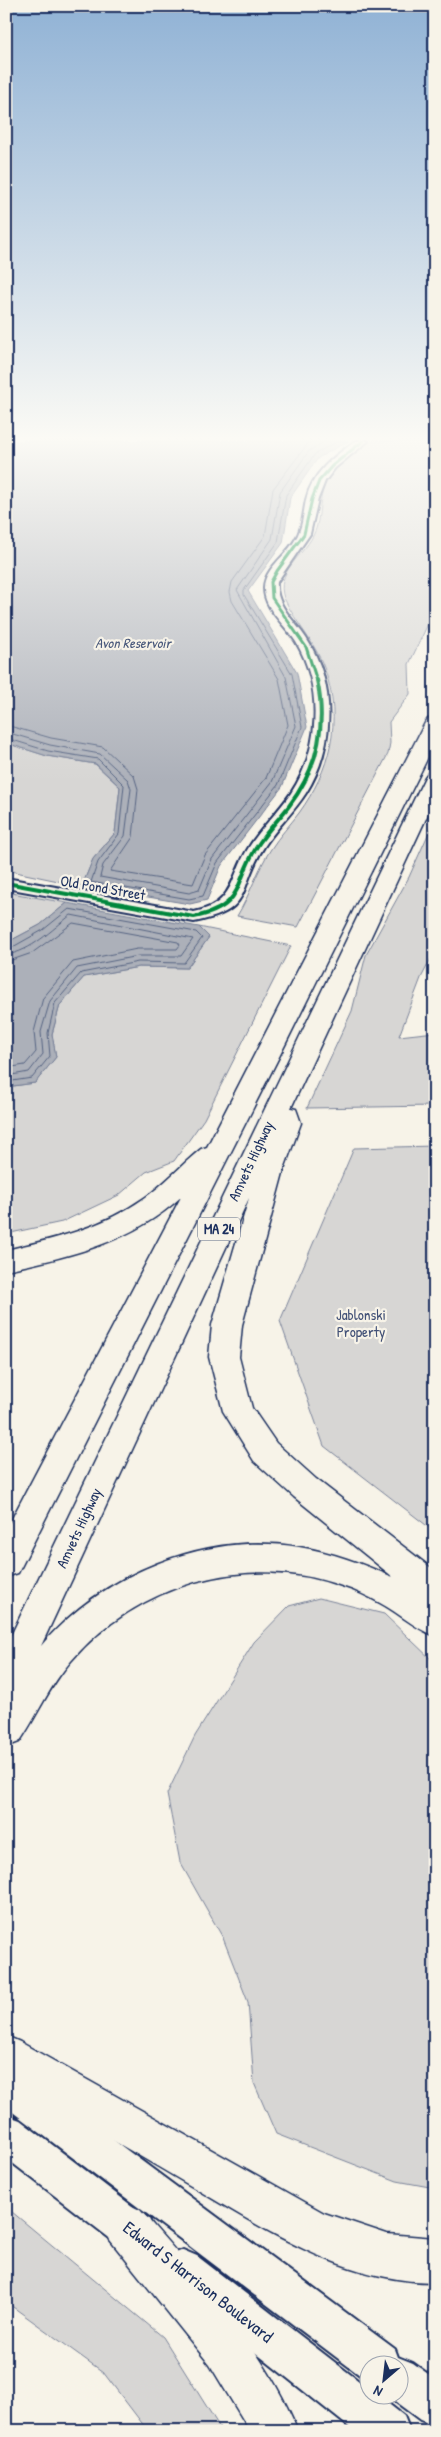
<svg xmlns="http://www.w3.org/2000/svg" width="441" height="2437" viewBox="0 0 441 2437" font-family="'Patrick Hand',sans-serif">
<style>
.green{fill:#d7d6d4;stroke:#798299}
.water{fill:#acb0b9;stroke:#727c95}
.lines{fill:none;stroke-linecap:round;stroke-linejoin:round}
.shore{stroke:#556382;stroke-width:1}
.minor-casing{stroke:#1b2f5e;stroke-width:4}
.major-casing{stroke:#1b2f5e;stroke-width:4}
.highway-casing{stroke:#1b2f5e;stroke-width:3}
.minor{fill:#f7f3e8;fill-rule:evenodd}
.major{fill:#f7f3e8;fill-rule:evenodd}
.highway{fill:#f7f3e8;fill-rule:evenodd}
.cycleway-far1-casing{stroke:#f7f3e8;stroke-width:5}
.cycleway-casing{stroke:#f7f3e8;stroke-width:6}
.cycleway-far1{stroke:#00873e;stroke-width:3}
.cycleway{stroke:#00873e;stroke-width:4}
.labels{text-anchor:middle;stroke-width:4.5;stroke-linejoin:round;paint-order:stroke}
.far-water-label{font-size:14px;font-style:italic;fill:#465679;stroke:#f7f3e8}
.shield{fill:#f7f3e8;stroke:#5d6a87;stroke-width:1}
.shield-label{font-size:14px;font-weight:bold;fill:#1b2f5e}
.street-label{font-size:15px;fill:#1b2f5e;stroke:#f7f3e8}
.park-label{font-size:15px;fill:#415076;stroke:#f7f3e8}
.near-street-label{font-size:18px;fill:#1b2f5e;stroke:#f7f3e8}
</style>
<rect width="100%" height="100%" fill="#f7f3e8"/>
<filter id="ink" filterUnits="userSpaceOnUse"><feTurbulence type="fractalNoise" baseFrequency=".02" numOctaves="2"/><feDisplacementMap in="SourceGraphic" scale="10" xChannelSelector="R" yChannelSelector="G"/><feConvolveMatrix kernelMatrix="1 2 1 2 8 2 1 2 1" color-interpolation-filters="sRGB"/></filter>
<g filter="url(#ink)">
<path class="green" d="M372 441H435V609L409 664 410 694 389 722 390 743 388 754 298 927 237 916C250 895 257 870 271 849 279 836 290 825 299 813 330 770 343 722 325 670 316 643 296 624 284 598 275 572 302 557 313 536 323 517 316 496 329 478 339 462 356 451 372 441Z
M6 743 47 756 95 764 120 787 115 833 93 859 82 886 6 870Z
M435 819V951L421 978 399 1036 435 1032V1106L307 1108 352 1011 366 955 409 877Z
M6 892 67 903 40 925 6 943Z
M199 927 291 946 204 1119 174 1161 146 1172 119 1195 62 1222 6 1234V1087L35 1083 56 1057 52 1034 60 1005 84 977 139 967 187 968 209 937Z
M435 1146V1532L324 1446 280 1321 354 1148Z
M319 1598 384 1614 435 1663V2188L397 2181 276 2134 254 2083 248 2002 223 1938 180 1862 167 1794 195 1736 254 1642 289 1606Z
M6 2207 163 2337 222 2431H148L103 2372 6 2302Z"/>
<path class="water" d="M6 441H348L318 458 290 498 283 543 248 591 297 673 307 727 282 787 221 866 207 900 190 904 82 886 93 859 115 833 120 787 96 764 47 756 6 743Z
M67 903 199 927 209 937 187 968 139 967 84 977 60 1005 52 1034 56 1057 35 1083 6 1087V943L40 925Z"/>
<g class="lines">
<path class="shore" d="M6 725 51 738 103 747 134 776 138 789 133 837 110 871 193 884 205 855 266 778 288 725 279 679 232 601 230 592 232 582 265 536 273 489 310 441
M6 732 50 745 100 754 128 780 131 789 125 836 103 865 100 877 189 893 199 890 212 859 272 782 296 726 286 677 237 590 272 539 280 492 309 451 325 441
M6 738 48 751 98 759 124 785 119 834 98 862 91 882 189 899 203 896 217 863 278 785 302 727 292 674 244 595V590L278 542 286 495 315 454 338 441
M6 948H11L43 930 69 909 196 932 202 938 184 963 138 962 81 973 55 1003 48 1033 50 1056 32 1078 6 1082
M6 955C32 951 51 930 71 915L193 939 181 956H138L77 968 50 1001 41 1032 43 1054 29 1072 6 1076
M6 962 32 953 73 923 178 942 180 945 177 949H137L73 962 43 998 34 1032 36 1052 25 1065 6 1068"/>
<defs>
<path id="minor" d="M356 441H368L335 468 325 481 318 499 310 534 277 582C275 605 294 620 306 638 337 684 335 747 306 793 294 812 276 828 264 847 237 889 255 910 194 922L6 888V878L194 912C235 904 230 876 249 847 261 828 278 812 291 793 320 749 323 688 296 642 286 625 263 609 264 587 265 568 286 556 295 540 303 528 303 514 306 500 312 473 334 456 356 441Z"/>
<path id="major" d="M6 2064 19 2070 395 2349 398 2357 413 2363 435 2379V2426L420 2420 385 2394H398V2364H368V2380L365 2379 6 2107Z
M6 2115 20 2120 149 2219 155 2233 149 2247 135 2253 121 2247 6 2158Z
M183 2250 197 2256 368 2388V2394H376L404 2416 410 2431H354L169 2284 163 2270 169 2256Z"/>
<path id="highway" d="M435 717V743L288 1039 18 1573 6 1577V1530L181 1197C133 1242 68 1257 6 1270V1250C54 1239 102 1228 143 1199 164 1185 181 1165 201 1149L207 1147 425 723 428 719Z
M435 771V799L291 1108 296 1109 301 1123 284 1169 242 1325 239 1357 252 1408 276 1443 316 1479 435 1571V1636C414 1628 399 1613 380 1603 368 1596 355 1590 342 1586 246 1551 136 1585 71 1661 50 1685 39 1712 22 1738L19 1742 6 1747V1646L425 777 428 773ZM249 1198 212 1325 209 1357 223 1411 254 1461 294 1497 393 1577C362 1564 332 1552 299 1547 205 1531 102 1574 41 1646Z
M6 2036 20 2042 324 2213 387 2234 435 2238V2282C341 2282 262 2227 184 2182 125 2147 66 2113 6 2079Z
M125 2203 140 2210C199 2278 263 2346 298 2431H250L210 2365 110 2240 103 2225 110 2210Z"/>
</defs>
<use href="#minor" class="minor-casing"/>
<use href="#major" class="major-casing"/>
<use href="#highway" class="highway-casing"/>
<use href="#minor" class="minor"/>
<use href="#major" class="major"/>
<use href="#highway" class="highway"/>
<defs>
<path id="cycleway-far1" d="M317 681 306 647 272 598 271 582 277 571 304 534 312 499 319 481 332 466 363 441"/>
<path id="cycleway" d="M6 883 194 917C244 907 234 884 256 848 265 833 278 820 289 806 317 769 327 726 317 680"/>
</defs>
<use href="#cycleway-far1" class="cycleway-far1-casing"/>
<use href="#cycleway" class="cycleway-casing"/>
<use href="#cycleway-far1" class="cycleway-far1"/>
<use href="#cycleway" class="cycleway"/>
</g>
</g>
<linearGradient id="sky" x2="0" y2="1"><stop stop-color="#90b2d5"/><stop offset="0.56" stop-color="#fbfaf5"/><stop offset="1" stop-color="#fbfaf5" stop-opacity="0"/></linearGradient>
<rect width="441" height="782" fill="url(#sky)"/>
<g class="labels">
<g class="far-water-label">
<text x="133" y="648">Avon Reservoir</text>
</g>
<rect class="shield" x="198" y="1217.5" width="42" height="23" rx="4"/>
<g class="shield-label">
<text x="219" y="1234">MA 24</text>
</g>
<g class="street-label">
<text transform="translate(103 888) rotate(10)" y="5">Old Pond Street</text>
<text transform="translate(251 1161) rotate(-65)" y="5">Amvets Highway</text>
<text transform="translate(79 1528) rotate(-65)" y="5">Amvets Highway</text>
</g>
<g class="park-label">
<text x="361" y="1320">Jablonski<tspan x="361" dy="17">Property</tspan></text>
</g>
<g class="near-street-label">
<text transform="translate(198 2282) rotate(38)" y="6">Edward S Harrison Boulevard</text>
</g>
</g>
<rect width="441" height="2437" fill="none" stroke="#f7f3e8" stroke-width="25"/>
<rect x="12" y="12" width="416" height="2412" fill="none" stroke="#1b2f5e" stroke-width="2" filter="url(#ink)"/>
<g transform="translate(384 2380) rotate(208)"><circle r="24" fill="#f7f3e8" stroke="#9fa5b1"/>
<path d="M0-4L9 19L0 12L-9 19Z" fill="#1b2f5e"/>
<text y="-8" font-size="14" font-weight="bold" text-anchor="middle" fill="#1b2f5e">N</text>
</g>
</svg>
